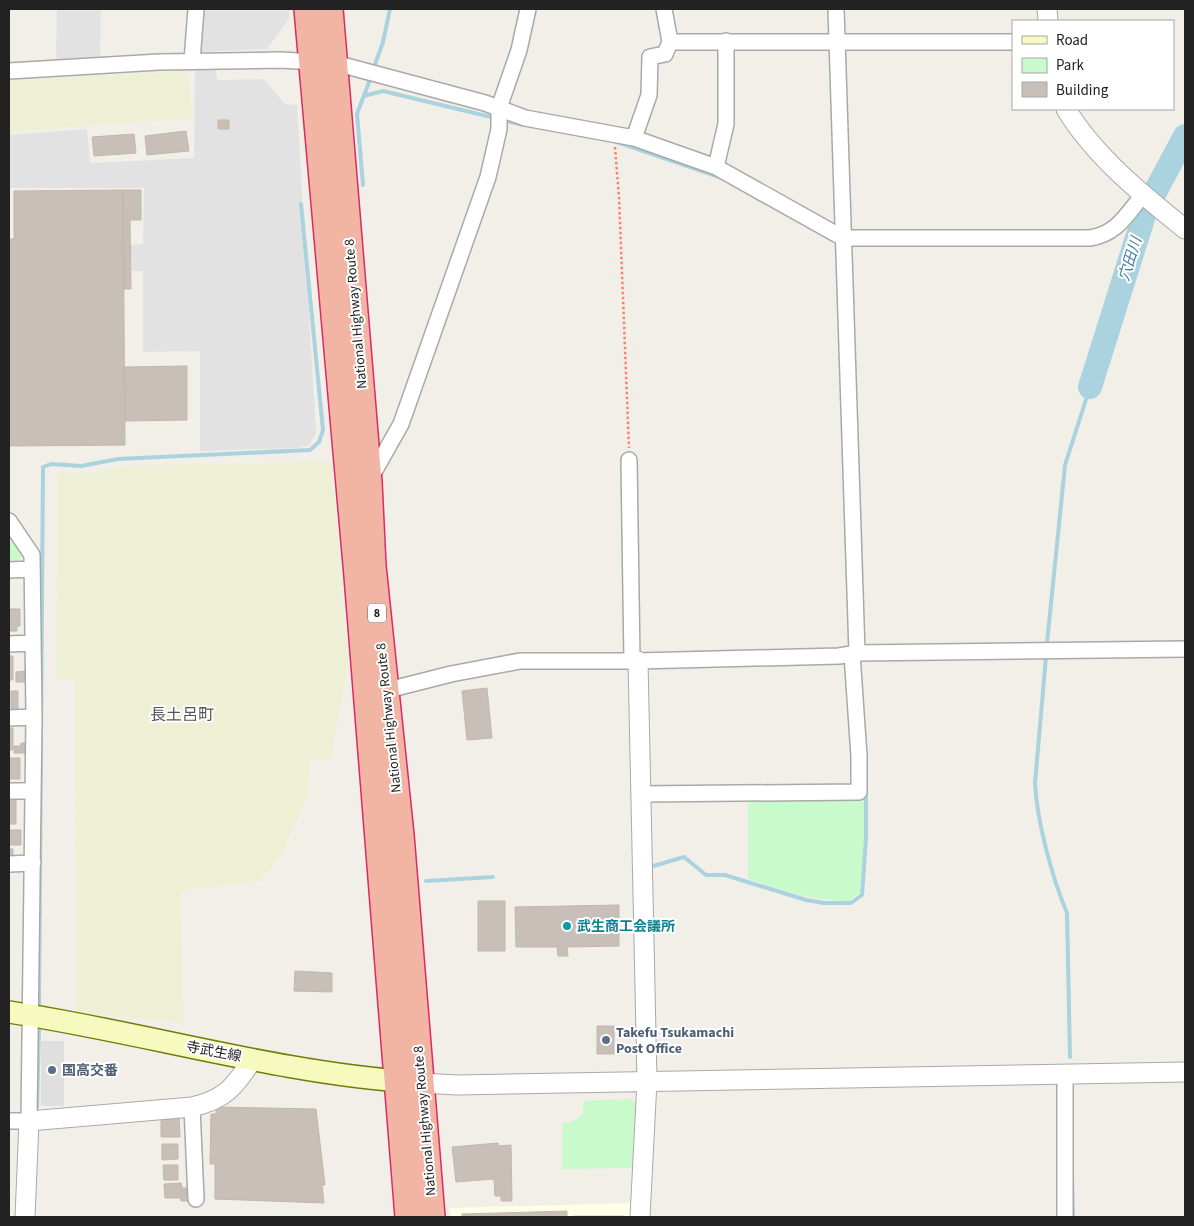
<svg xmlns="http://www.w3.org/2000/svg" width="1194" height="1226" viewBox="0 0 1194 1226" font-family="'Source Sans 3','Noto Sans JP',sans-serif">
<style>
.residential{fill:#e0dfdf}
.education{fill:#ffffe5}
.farmland{fill:#eef0d5}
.park{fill:#c8facc}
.parking{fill:#e2e2e2}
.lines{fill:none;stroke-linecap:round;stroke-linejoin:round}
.stream{stroke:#aad3df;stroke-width:4}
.river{stroke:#aad3df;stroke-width:24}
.building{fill:#c7bfb8;stroke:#c4b6ab}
.minor-casing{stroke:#a9a9a9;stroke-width:18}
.tertiary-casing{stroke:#a9a9a9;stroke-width:21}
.secondary-casing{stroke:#707d05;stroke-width:24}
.trunk-casing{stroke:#dc2a67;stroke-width:28}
.path{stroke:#fa8072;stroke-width:2.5;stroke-dasharray:2.5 2.5;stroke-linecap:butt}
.minor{stroke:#fff;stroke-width:15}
.tertiary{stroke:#fff;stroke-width:19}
.secondary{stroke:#f7fabf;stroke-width:21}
.trunk{stroke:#f2b4a3;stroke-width:25}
.culture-dot{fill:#0f9aa8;stroke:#fff;stroke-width:2}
.service-dot{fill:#5c6f8a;stroke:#fff;stroke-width:2}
.labels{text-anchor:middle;stroke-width:4;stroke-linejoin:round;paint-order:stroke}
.shield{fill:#fff;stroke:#646464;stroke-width:1}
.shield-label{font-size:12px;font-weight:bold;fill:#222}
.street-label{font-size:14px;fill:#222;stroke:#fff}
.culture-label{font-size:14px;font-weight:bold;fill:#0d838f;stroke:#fff;text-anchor:start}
.service-label{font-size:14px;font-weight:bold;fill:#4e5e75;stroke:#fff;text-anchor:start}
.water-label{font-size:15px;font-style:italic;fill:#4a7aab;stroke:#fff}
.quarter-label{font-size:16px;fill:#555;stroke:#fff}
</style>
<rect width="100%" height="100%" fill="#f2efe9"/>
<path class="residential" d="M41 1041H64V1106H41Z"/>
<path class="education" d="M632 1203V1217H451L450 1208Z"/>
<path class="farmland" d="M188 71 192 118 9 132 10 80Z
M332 461 348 666 331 759H309L308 797 281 854 261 881 180 891 183 1023 76 1012 75 680 57 678 58 473H89L126 466Z"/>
<path class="park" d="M9 535 23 555 18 564H9Z
M748 797H864L866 802 865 849 860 892 849 901C808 900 786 891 748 879Z
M630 1099 637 1104 634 1168 562 1169V1123H569L583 1115V1101Z"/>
<path class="parking" d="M57 9H101L100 58 56 59Z
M200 9H289V19L267 49 201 52 198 48Z
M216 69 217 80 264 79 285 104 297 105 316 434 309 445 299 448 200 451V351L143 352V271H130V245L143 244 144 188H9V135L87 129 90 163 194 158 195 70Z
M573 1215H624V1217H573Z"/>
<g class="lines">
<path class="stream" d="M373 70 383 42 390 9
M364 96 383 91 495 118
M502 120 524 125
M617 142 722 178
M363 185 357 114 371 77
M1047 643 1065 465 1090 387
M1046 657 1035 783C1037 822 1052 877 1067 913L1070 1057
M650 867 684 857 706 875H725L806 900 824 903H851L862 895 866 838V789
M426 881 493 877
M39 1005 43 467 51 464 81 466 118 459 310 450 319 442 323 430 301 204
M37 1107 39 1029
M1072 1177 1073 1217"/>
<path class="river" d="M1090 387 1146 209 1185 136"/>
</g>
<path class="building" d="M218 120H229V129H218Z
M186 131 189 151 147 155 145 136Z
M134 134 136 153 94 156 92 137Z
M123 190H141V220H130L131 289H124Z
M123 190 125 445 9 446V239H14V191Z
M187 366V420L125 421 124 367Z
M9 609H20V626H17V631H9Z
M9 656H13V680H9Z
M25 671V682H16V672Z
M487 688 492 738 467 740 462 691Z
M11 691H18V712H11Z
M9 728H13V750H9Z
M21 743H25V753H14V746H21Z
M9 758H20V779H9Z
M9 800H16V824H9Z
M9 830H21V845H9Z
M9 849H13V859H9Z
M478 901H505V951H478Z
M619 905V946L567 947 568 956H558L557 947H516L515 907Z
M295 971 332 973V992L294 991Z
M597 1026H614V1054H597Z
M216 1107 316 1109 325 1185H322L324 1203 215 1199V1164H210L211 1114H216Z
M161 1114H179L180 1137H161Z
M498 1143 499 1146 511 1145 512 1201H501V1196H495L494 1179 456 1182 452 1147Z
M162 1144H178V1159L162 1160Z
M163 1165H178V1180H164Z
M181 1183 182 1188H190L191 1201H181L180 1198H165L164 1184Z
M567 1211V1217H462V1214Z"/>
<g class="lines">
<defs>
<path id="minor" d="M836 9 857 653
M670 42H1013
M192 61 196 9
M9 71 159 62 280 60 335 63 485 103 525 118 634 138 716 167 843 238H1090C1117 234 1126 215 1143 195
M634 138 649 95 650 57 665 54 670 42 664 9
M716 167 726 124V41
M629 460 632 661
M370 479 401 424 488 177 499 129V108L519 50 528 9
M9 521 32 555 34 717 29 1121H9
M9 570 32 569
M9 644 33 643
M384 691 451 674 520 661H638L839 656 857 653 1185 649
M9 718 34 717
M9 791H33
M641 794 859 792V756L852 654
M9 864 33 863
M1065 1075V1217
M192 1107 196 1199"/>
<path id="tertiary" d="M1047 9 1048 21
M1066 109C1095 157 1143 195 1185 229
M638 661 647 1081 640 1217
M421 1083 457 1085 1185 1072
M25 1217 29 1121 192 1107C226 1099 234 1087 253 1059"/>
<path id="secondary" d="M9 1012C142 1032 278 1073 412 1082"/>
<path id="trunk" d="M307 9 357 576 408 1217
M330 9 369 482 373 566 401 835 432 1217"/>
</defs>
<use href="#minor" class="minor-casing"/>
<use href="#tertiary" class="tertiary-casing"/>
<use href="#secondary" class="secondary-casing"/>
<use href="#trunk" class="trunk-casing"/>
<path class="path" d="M615 147 619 197 629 448"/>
<use href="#minor" class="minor"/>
<use href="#tertiary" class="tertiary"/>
<use href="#secondary" class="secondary"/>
<use href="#trunk" class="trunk"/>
</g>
<circle class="culture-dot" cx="567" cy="926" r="5"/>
<g class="service-dot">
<circle cx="606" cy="1040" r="5"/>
<circle cx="52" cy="1070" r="5"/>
</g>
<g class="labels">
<rect class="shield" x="368" y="603.5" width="18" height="19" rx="4"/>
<g class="shield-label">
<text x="377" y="617">8</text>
</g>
<g class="street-label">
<text transform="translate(355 314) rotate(-95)" y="5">National Highway Route 8</text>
<text transform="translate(388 718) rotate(-96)" y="5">National Highway Route 8</text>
<text transform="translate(214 1051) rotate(11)" y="5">寺武生線</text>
<text transform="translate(424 1121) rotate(-95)" y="5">National Highway Route 8</text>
</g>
<g class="culture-label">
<text x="577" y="931">武生商工会議所</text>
</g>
<g class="service-label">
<text x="616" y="1037">Takefu Tsukamachi<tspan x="616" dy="16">Post Office</tspan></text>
<text x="62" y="1075">国高交番</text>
</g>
<g class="water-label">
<text transform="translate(1130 259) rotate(-73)" y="5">穴田川</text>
</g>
<g class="quarter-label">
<text x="182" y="720">長土呂町</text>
</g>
</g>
<rect width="1194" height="1226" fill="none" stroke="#222222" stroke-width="20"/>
<rect x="1012" y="20" width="162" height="90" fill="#ffffff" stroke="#a7a7a7"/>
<rect x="1022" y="36" width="25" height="8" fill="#f7fabf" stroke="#a7a7a7"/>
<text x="1056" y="45" font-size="15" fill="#222222">Road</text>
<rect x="1022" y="58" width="25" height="15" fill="#c8facc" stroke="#a7a7a7"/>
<text x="1056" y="70" font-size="15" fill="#222222">Park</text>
<rect x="1022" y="82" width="25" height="15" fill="#c7bfb8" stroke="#a7a7a7"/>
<text x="1056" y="95" font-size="15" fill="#222222">Building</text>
</svg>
